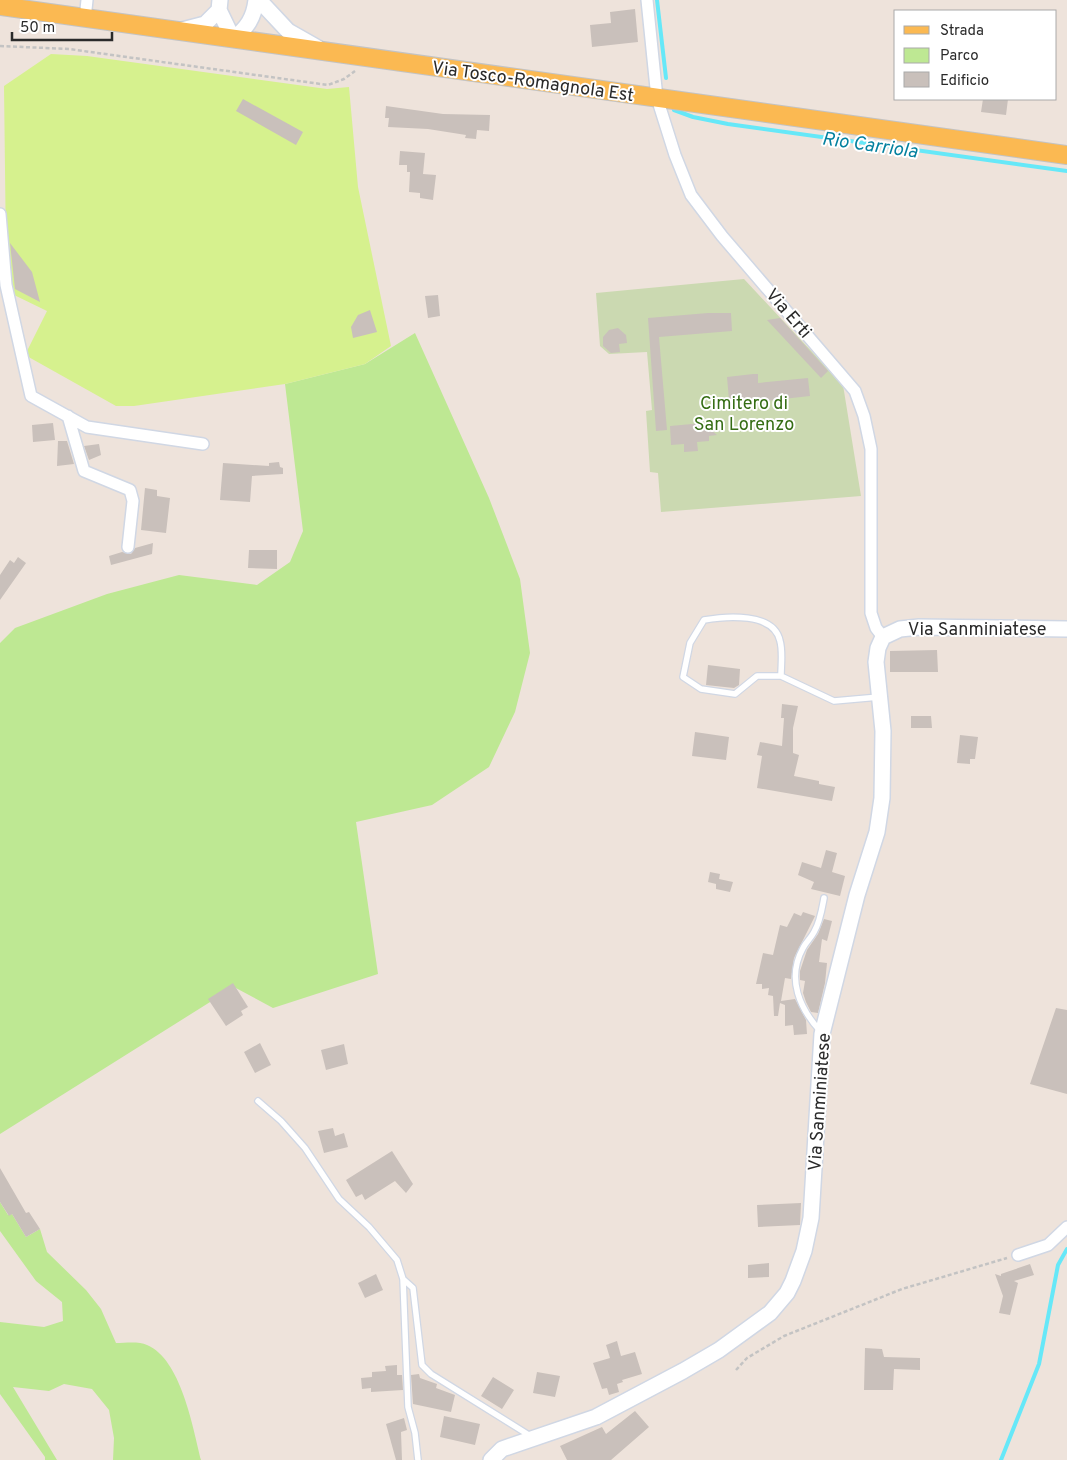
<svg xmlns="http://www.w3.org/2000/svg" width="1067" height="1460" viewBox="0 0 1067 1460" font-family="Overpass,sans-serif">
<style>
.green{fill:#bee893}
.cemetery{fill:#cbd9b1}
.pitch{fill:#d6f18e}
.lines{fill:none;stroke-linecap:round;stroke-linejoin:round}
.stream{stroke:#66e8f8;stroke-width:4}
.building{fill:#c9c0bb}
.lane-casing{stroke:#d0d7e4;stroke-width:8}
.street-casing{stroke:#d0d7e4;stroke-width:14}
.secondary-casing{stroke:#d0d7e4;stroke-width:18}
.primary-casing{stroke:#c3c3c3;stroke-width:20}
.path{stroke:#c3c3c3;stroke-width:2.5;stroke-dasharray:4 2.5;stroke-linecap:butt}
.lane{stroke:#fff;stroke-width:5.5}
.street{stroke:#fff;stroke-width:11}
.secondary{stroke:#fff;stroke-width:15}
.primary{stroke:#fbb952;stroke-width:18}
.labels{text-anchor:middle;stroke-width:4;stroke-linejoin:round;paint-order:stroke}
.street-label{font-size:18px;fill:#2a2a2a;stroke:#fff}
.park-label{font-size:18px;fill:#356d14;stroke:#fff}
.water-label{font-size:19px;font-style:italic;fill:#04819f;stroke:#fff}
</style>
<rect width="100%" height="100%" fill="#eee3db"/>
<path class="green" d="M415 333 489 498 520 579 530 653 515 712 489 767 432 805 356 822 378 974 273 1008 234 987 0 1134V643L15 628 107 594 179 575 257 585 290 562 303 531 285 384 365 364Z
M0 1202 8 1215 12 1214 26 1237 40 1229 47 1252 86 1290 101 1309 116 1343C125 1343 139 1341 147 1345 181 1359 193 1428 201 1460H113L114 1438 109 1410 92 1389 64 1384 49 1391 13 1387 57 1460H45V1457L0 1394V1322L44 1327 63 1321 62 1302 36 1281 0 1231Z"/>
<path class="cemetery" d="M744 279 843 385 861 496 661 512 658 473 650 472 646 411 652 410 647 352 609 354 600 346 596 293Z"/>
<path class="pitch" d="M51 54 87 56 327 89 349 87 358 187 391 346 365 364 285 384 134 406H116L25 355 47 311 12 294 6 252 4 86Z"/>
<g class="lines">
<path class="stream" d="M657 0 666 78
M674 110 693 117 728 124 1067 171
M1001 1460 1039 1364 1058 1265 1067 1249"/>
</g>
<path class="building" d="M635 9 638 42 592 47 590 25 611 23 610 12Z
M243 99 303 132 296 145 236 111Z
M983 99H1008L1006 115 981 112Z
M386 106 443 114 490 115 489 131 477 130 476 139 465 138 466 135 428 129 388 127 389 118H385Z
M400 151 425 153 423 174 436 175 433 200 420 198V193L409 192 410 172H407V165H399Z
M10 243 32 272 40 302 15 289Z
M438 295 440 316 428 318 425 296Z
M370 310 377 332 353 338 351 327 358 315Z
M708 313H731L732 331 659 337 667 430 656 431 648 318Z
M780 318 828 371 821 378 767 320Z
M618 328 626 335 627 343 619 344 620 352 611 353 603 346V337L609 330Z
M753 374H758V383L808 378 810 396 765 401 764 398 729 400 727 377Z
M53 423 55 440 33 442 32 425Z
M703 423 717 435 709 436V441L697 442 698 451 684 452V444L671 445 670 426Z
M58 441H67L74 464 57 466Z
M99 444 101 455 89 460 84 446Z
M279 462 280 467 283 468V474L252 476 250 502 220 500 223 463 269 466V463Z
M145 488 157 490V496L170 498 166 533 141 530Z
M153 543 152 554 111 565 109 556 122 552 131 554 135 548Z
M249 550H277V569L248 568Z
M18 557 26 563 0 600V575L10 560 14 563Z
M937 650 938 672H890V651Z
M708 665 740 669 739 685 734 688 706 685Z
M782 704 798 706 793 728V753L799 755 794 776 819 781V784L835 787 832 801 757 788 762 756 757 755 760 742 782 746 784 718H781Z
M911 716H931L932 728H911Z
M695 732 729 737 726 760 692 756Z
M960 735 978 737 975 759H970V764L957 763Z
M826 850 837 853 832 872 845 876 840 896 811 889 814 882 798 875 802 862 821 868Z
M710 872 720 874 719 879 733 882 730 892 716 889V884L708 882Z
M803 912 815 916 794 958 791 979 785 978 781 1001 795 999 806 1020 807 1034 794 1035 793 1025 785 1026V1005L780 1003 778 1016H774L773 996 768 995 769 988 762 989V984H756L763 953 773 955 780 925 787 927 794 913 801 916Z
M824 919 832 921 827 941 822 939 819 962 827 963 825 983 818 1013 811 1012 806 1002 803 993 805 981 800 980V971L807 950 818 934Z
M233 983 248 1007 241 1011 243 1015 226 1026 208 999Z
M1056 1008 1067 1010V1094L1030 1084Z
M260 1043 271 1065 255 1073 244 1052Z
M344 1044 348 1064 326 1070 321 1050Z
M333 1128 335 1136 344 1133 348 1147 324 1153 318 1131Z
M392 1151 413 1184 406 1193 395 1181 365 1200 362 1194 356 1197 346 1180Z
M0 1168 26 1213 29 1212 40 1229 26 1237 12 1214 9 1216 0 1202Z
M801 1203 800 1225 758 1227 757 1205Z
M769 1263V1277L748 1278V1265Z
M1030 1264 1034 1275 1014 1281 1018 1283 1010 1315 999 1313 1003 1296 995 1274 1001 1276V1274Z
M376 1274 383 1290 365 1298 358 1283Z
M617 1341 621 1356 635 1352 642 1374 622 1380 623 1382 617 1384 619 1392 609 1395 607 1388 602 1389 593 1363 610 1358 606 1345Z
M865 1348 882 1349 884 1357 920 1358V1370L894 1369 893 1390H864Z
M397 1365V1375H402L403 1390 371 1392V1388L362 1389 361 1378 372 1377V1372L386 1371 385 1366Z
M537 1372 560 1376 555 1397 533 1393Z
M419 1374 420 1378 437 1384 436 1388 455 1395 451 1412 413 1404 411 1375Z
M493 1377 514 1390 502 1409 481 1396Z
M635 1411 649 1427 611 1460H567L560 1446 602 1427 606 1434Z
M444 1416 480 1424 475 1445 440 1437Z
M404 1418 407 1430 401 1432 402 1460H396L386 1424Z"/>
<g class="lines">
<defs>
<path id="lane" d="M781 676C781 665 783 651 780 641 774 612 726 616 704 620L690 643 683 677 701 689 735 694 757 676H781L834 701 879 697
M821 1032C800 1009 786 979 803 948 806 942 811 938 814 932 820 922 822 909 824 898
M258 1101 281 1121 305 1148 339 1199 369 1227 397 1260 403 1279 408 1407 415 1433 418 1460
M403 1279 413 1288 422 1365 431 1374 532 1437"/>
<path id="street" d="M647 0 657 98 675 155 691 195 722 236 855 391 864 416 871 449V613L876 628 883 637
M85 19 87 0
M0 214 6 285 31 396 87 427 203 444
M68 416 84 471 130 490 133 501 128 547
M1018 1255 1048 1245 1067 1227"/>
<path id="secondary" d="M220 0 219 10 233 39C247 28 254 18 256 0
M259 0 288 31 318 48
M182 30 205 24 219 10
M491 1460 502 1449 596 1417 683 1371 719 1350 770 1313 787 1293 793 1281 804 1251 811 1218 822 1034 857 895 877 832 882 798 883 731 876 662 878 648 883 637 900 629 919 627 1067 629"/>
<path id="primary" d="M0 6 1067 155"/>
</defs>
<use href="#lane" class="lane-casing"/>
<use href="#street" class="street-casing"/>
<use href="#secondary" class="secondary-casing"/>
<use href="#primary" class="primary-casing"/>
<path class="path" d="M0 46 69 49 328 85 344 79 355 71
M736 1370 747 1358 784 1336 902 1289 1007 1258"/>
<use href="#lane" class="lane"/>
<use href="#street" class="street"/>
<use href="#secondary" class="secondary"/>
<use href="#primary" class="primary"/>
</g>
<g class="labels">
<g class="street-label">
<text transform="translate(533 81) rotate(8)" y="6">Via Tosco-Romagnola Est</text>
<text transform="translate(789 313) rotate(49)" y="6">Via Erti</text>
<text x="977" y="635">Via Sanminiatese</text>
<text transform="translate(819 1102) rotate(-86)" y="6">Via Sanminiatese</text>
</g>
<g class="park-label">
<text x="744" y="409">Cimitero di<tspan x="744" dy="21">San Lorenzo</tspan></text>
</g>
<g class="water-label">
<text transform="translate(870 144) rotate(8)" y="7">Rio Carriola</text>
</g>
</g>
<rect x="894" y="10" width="162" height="90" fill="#ffffff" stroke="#aaaaaa"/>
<rect x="904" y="26" width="25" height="8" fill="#fbb952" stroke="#aaaaaa"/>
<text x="940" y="35" font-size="15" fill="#2a2a2a">Strada</text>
<rect x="904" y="48" width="25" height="15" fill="#bee893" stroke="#aaaaaa"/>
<text x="940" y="60" font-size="15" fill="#2a2a2a">Parco</text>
<rect x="904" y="72" width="25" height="15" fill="#c9c0bb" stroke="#aaaaaa"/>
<text x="940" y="85" font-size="15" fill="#2a2a2a">Edificio</text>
<path d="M12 32v8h100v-8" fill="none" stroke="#2a2a2a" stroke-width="2.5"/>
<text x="20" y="32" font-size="15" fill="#2a2a2a" stroke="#ffffff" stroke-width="4" paint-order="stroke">50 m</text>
</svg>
